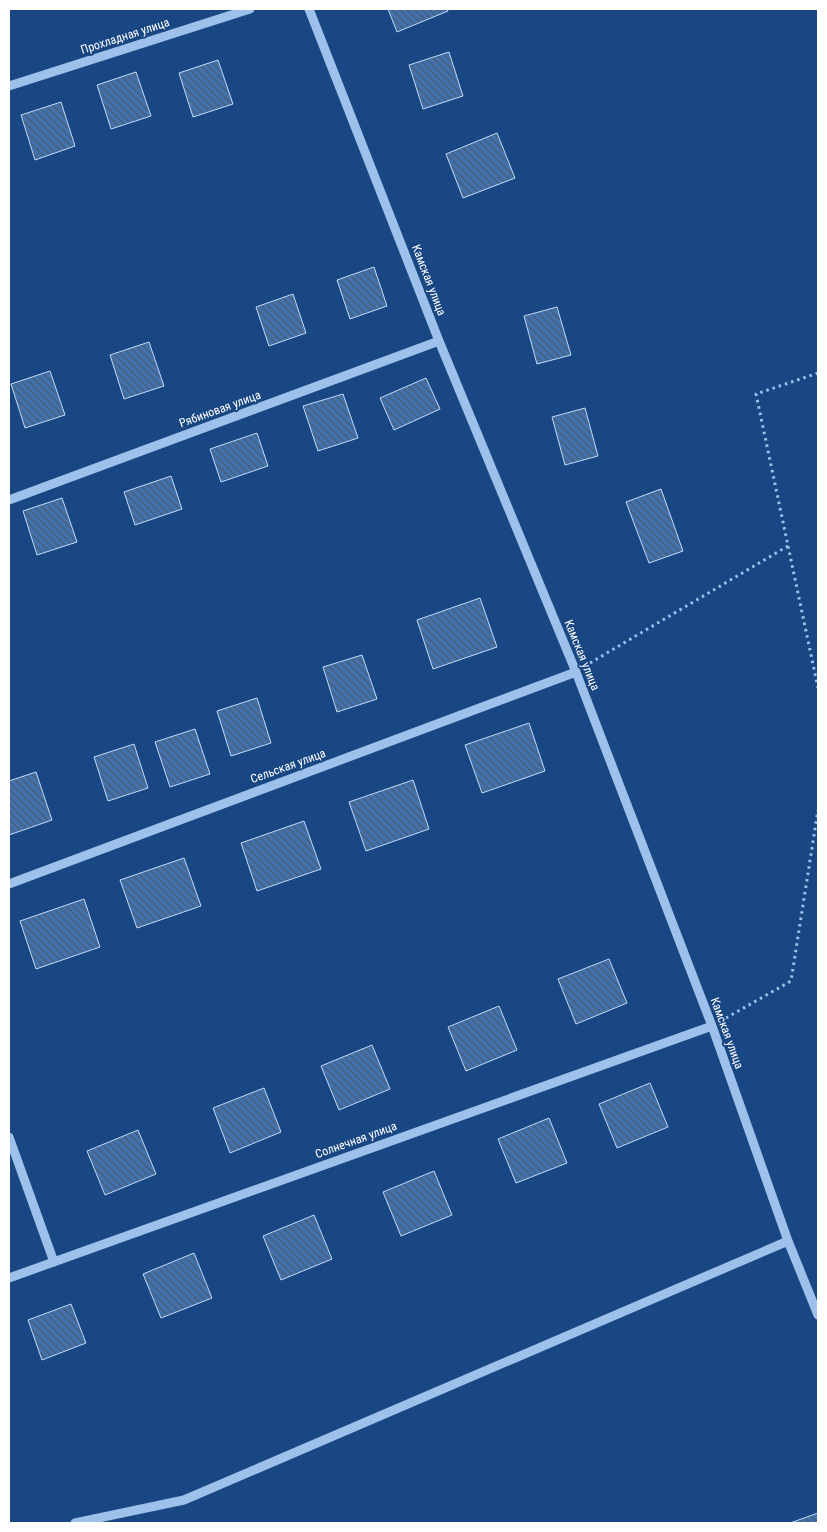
<svg xmlns="http://www.w3.org/2000/svg" width="827" height="1532" viewBox="0 0 827 1532" font-family="'Roboto Condensed',sans-serif">
<style>
.building{fill:url(#building-back-hatch);stroke:#c2dbf9}
.lines{fill:none;stroke-linecap:round;stroke-linejoin:round}
.path{stroke:#9ec1eb;stroke-width:3;stroke-dasharray:2.5 4;stroke-linecap:butt}
.minor{stroke:#9ec1eb;stroke-width:9}
.labels{text-anchor:middle;stroke-width:4;stroke-linejoin:round;paint-order:stroke}
.street-label{font-size:12px;fill:#fff;stroke:#194783}
</style>
<defs>
<pattern id="building-back-hatch" width="6" height="6" patternUnits="userSpaceOnUse" patternTransform="scale(1.25)"><rect width="6" height="6" fill="#4271ac"/><path d="M-1 5l2 2M0 0l6 6M5-1l2 2" fill="none" stroke="#485b72"/></pattern>
</defs>
<rect width="100%" height="100%" fill="#194783"/>
<path class="building" d="M388 9H447L448 11 397 32Z
M449 52 463 96 423 109 409 65Z
M218 60 233 104 193 117 179 73Z
M136 72 151 116 111 129 97 85Z
M61 102 75 146 35 160 21 115Z
M497 133 515 178 463 198 446 154Z
M374 267 387 306 350 319 337 280Z
M293 294 306 333 269 346 256 307Z
M557 307 571 355 537 364 524 316Z
M149 342 164 386 124 399 110 355Z
M50 371 65 415 25 428 11 384Z
M426 378 440 409 394 430 380 398Z
M343 394 358 438 318 451 303 406Z
M585 408 598 456 565 465 552 417Z
M257 433 268 466 221 482 210 449Z
M171 476 182 509 135 525 124 492Z
M661 489 683 551 649 563 626 502Z
M62 498 77 542 37 555 23 511Z
M480 598 497 647 433 669 417 620Z
M362 655 377 699 337 712 323 667Z
M257 698 271 743 231 756 217 711Z
M529 723 545 771 482 793 465 745Z
M195 729 210 774 170 787 155 742Z
M134 744 148 788 108 801 94 757Z
M36 772 52 820 9 835V781Z
M413 780 429 829 366 851 349 802Z
M304 821 321 869 257 891 241 843Z
M184 858 201 906 137 928 120 880Z
M84 899 100 947 36 969 20 921Z
M609 959 627 1003 576 1024 558 979Z
M499 1006 517 1050 466 1071 448 1027Z
M372 1045 390 1089 339 1110 321 1066Z
M650 1083 668 1127 617 1148 599 1104Z
M264 1088 281 1132 230 1153 213 1108Z
M549 1118 567 1163 516 1183 498 1139Z
M138 1130 156 1174 105 1195 87 1151Z
M434 1171 452 1215 401 1236 383 1192Z
M314 1215 332 1259 281 1280 263 1236Z
M194 1253 212 1298 161 1318 143 1274Z
M71 1304 86 1343 42 1360 28 1320Z
M818 1513V1523H790Z"/>
<g class="lines">
<path class="path" d="M818 373 756 394 818 688
M590 663 788 546
M726 1018 791 981 818 810"/>
<path class="minor" d="M309 9 439 341 576 672 712 1026 788 1241 818 1315
M9 86 250 9
M9 500 439 341
M9 884 576 672
M9 1137 54 1262
M9 1278 712 1026
M75 1523 184 1500 788 1241"/>
</g>
<g class="labels">
<g class="street-label">
<text transform="translate(125 36) rotate(-18)" y="4">Прохладная улица</text>
<text transform="translate(429 280) rotate(69)" y="4">Камская улица</text>
<text transform="translate(220 409) rotate(-20)" y="4">Рябиновая улица</text>
<text transform="translate(582 655) rotate(68)" y="4">Камская улица</text>
<text transform="translate(288 766) rotate(-20)" y="4">Сельская улица</text>
<text transform="translate(727 1033) rotate(70)" y="4">Камская улица</text>
<text transform="translate(356 1140) rotate(-20)" y="4">Солнечная улица</text>
</g>
</g>
<rect width="827" height="1532" fill="none" stroke="#ffffff" stroke-width="20"/>
</svg>
